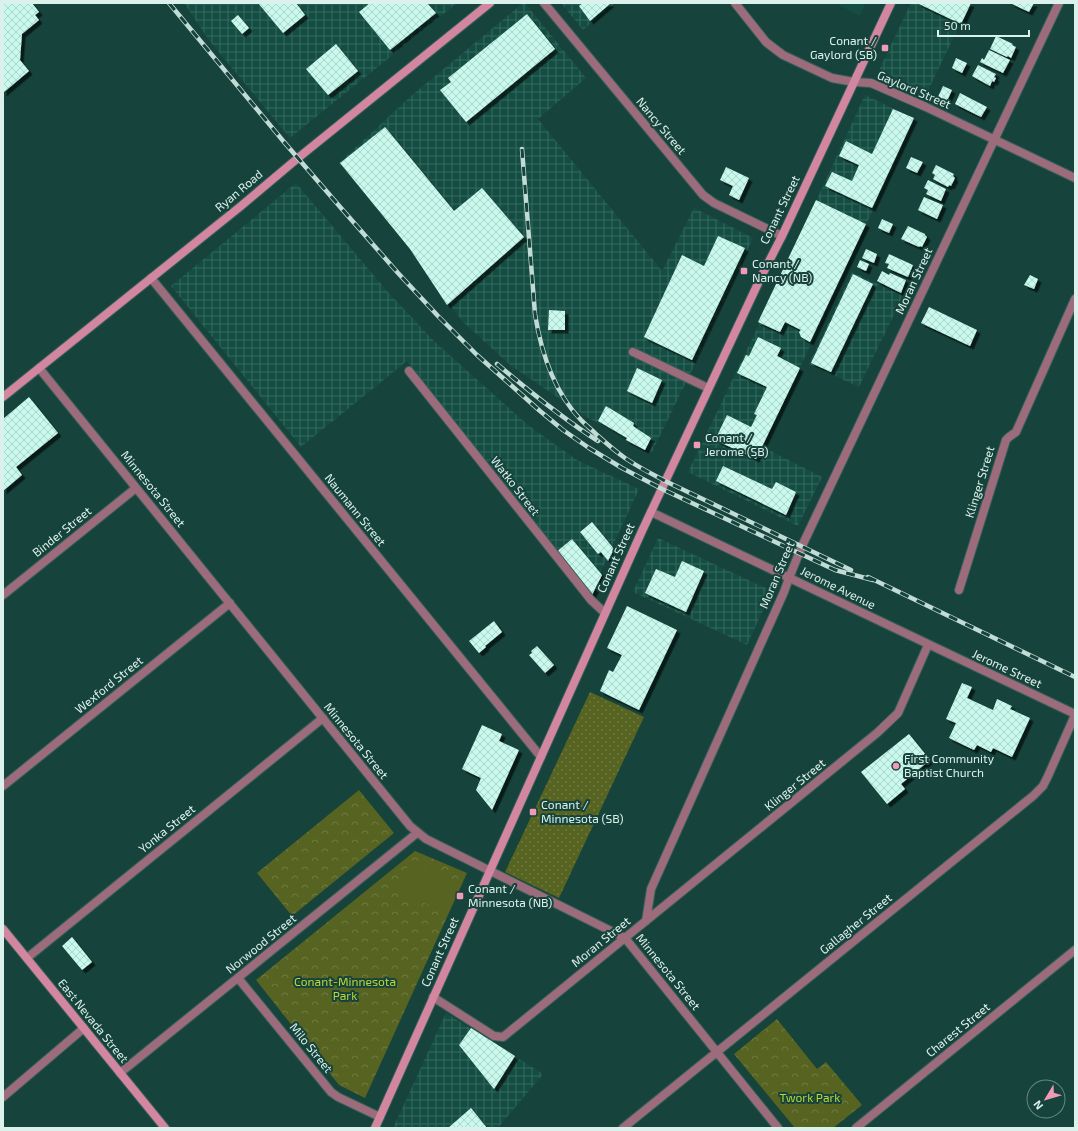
<svg xmlns="http://www.w3.org/2000/svg" width="1078" height="1131" viewBox="0 0 1078 1131" font-family="'Exo 2',sans-serif">
<style>
.built{fill:#144e43}
.industrial{fill:url(#industrial-grid)}
.grass{fill:url(#grass-dots)}
.forest{fill:url(#forest-crowns)}
.pitch{fill:#576320}
.building{fill:url(#building-cross-hatch);filter:url(#shadow)}
.lines{fill:none;stroke-linecap:round;stroke-linejoin:round}
.street-casing{stroke:#365f57;stroke-width:10}
.secondary-casing{stroke:#365f57;stroke-width:10}
.street{stroke:#9d6c7c;stroke-width:8}
.secondary{stroke:#d386a0;stroke-width:8}
.rail-casing{stroke:#c1dbd5;stroke-width:4.5}
.rail{stroke:#16433b;stroke-width:3;stroke-dasharray:9;stroke-linecap:butt}
.poi-dot{fill:#f09ab7;stroke:#16433b;stroke-width:1.5}
.labels{text-anchor:middle;stroke-width:4;stroke-linejoin:round;paint-order:stroke}
.poi-label{font-size:12px;fill:#dbf2ec;stroke:#16433b;text-anchor:start}
.street-label{font-size:12px;fill:#dbf2ec;stroke:#16433b}
.park-label{font-size:12px;fill:#bdd635;stroke:#16433b}
</style>
<defs>
<pattern id="industrial-grid" width="8" height="8" patternUnits="userSpaceOnUse"><rect width="8" height="8" fill="#144e43"/><path d="M0 4h8M4 0v8" fill="none" stroke="#36685e"/></pattern>
<pattern id="grass-dots" width="8" height="8" patternUnits="userSpaceOnUse"><rect width="8" height="8" fill="#576320"/><path d="M2 2h.1M6 6h.1" fill="none" stroke="#6f7a41" stroke-width="1.8" stroke-linecap="round"/></pattern>
<pattern id="forest-crowns" width="20" height="18" patternUnits="userSpaceOnUse"><rect width="20" height="18" fill="#576320"/><path d="M2 6a3 3 0 1 1 6 0M12 15a3 3 0 1 1 6 0" fill="none" stroke="#6f7a41"/></pattern>
<pattern id="building-cross-hatch" width="8" height="8" patternUnits="userSpaceOnUse"><rect width="8" height="8" fill="#c9f9ed"/><path d="M0 0l8 8M0 8l8-8" fill="none" stroke="#aed6cc"/></pattern>
<filter id="shadow"><feDropShadow dx="3.5" dy="3.5" stdDeviation="0" flood-color="#0009"/></filter>
</defs>
<rect width="100%" height="100%" fill="#16433b"/>
<path class="built" d="M835 3H866L860 16Z"/>
<path class="industrial" d="M184 3H457L290 138 208 39Z
M523 3H525L586 78 538 119 662 271 694 208 753 238 696 362 652 452 588 418 510 365 463 322 451 306 412 248 339 163 411 96Z
M561 3H615L583 30Z
M911 3H970L927 93 879 70Z
M865 95 915 119 763 447 822 477 798 526 688 472 753 337Z
M296 183 387 291 434 341 528 425 577 460 639 489 591 593 407 361 301 447 171 286Z
M852 272 903 296 859 387 809 364Z
M658 538 772 591 747 645 633 592Z
M446 1013 543 1074 498 1128H393Z"/>
<path class="grass" d="M590 692 644 717 559 898 505 872Z"/>
<path class="forest" d="M359 790 394 833 292 916 257 873Z
M415 851 467 873 365 1098 339 1085 256 980Z
M777 1019 817 1069 826 1062 862 1105 833 1128H795L734 1054Z"/>
<path class="pitch" d="M411 860 460 883 446 913 397 890Z"/>
<path class="building" d="M3 3H32L39 12 35 15 39 20 22 34 20 60 29 71 3 93Z
M258 3H296L305 15 283 33Z
M370 3H427L436 13 390 50 359 12Z
M583 3H611L590 21 579 6Z
M917 3H971L961 24Z
M1010 3H1034L1029 12Z
M527 14 555 49 466 122 440 90 451 82 448 78Z
M238 15 249 28 242 34 231 21Z
M996 36 1013 44 1012 45 1016 47 1011 58 1008 56 1007 57 990 49Z
M336 44 358 71 328 95 306 69Z
M989 50 1010 60 1003 73 980 62 982 58 984 60Z
M956 58 967 63 962 73 952 68Z
M978 65 996 74 994 77 996 78 994 82 992 81 990 86 972 76Z
M943 86 952 90 946 103 937 99Z
M960 93 987 107 981 117 955 104Z
M893 109 914 118 872 208 825 186 832 172 852 181 859 165 839 156 846 141 872 154Z
M385 127 454 211 482 188 524 237 447 305 410 249 340 163Z
M911 157 923 162 917 173 906 168Z
M936 165 954 174 953 176 955 178 951 186 949 185 948 187 933 179 935 175 932 173Z
M726 167 749 178 739 200 729 195 733 186 720 180Z
M928 180 946 189 941 201 926 194 928 190 924 188Z
M924 197 943 205 937 219 918 210Z
M816 200 866 224 810 342 801 337 799 332 801 330 785 322 780 332 758 322Z
M882 219 893 224 889 233 878 228Z
M908 226 925 234V235L927 237 922 247 920 246 919 247 901 239Z
M718 236 745 248 692 360 644 337 682 255 704 266Z
M866 249 877 254 874 263 862 258Z
M889 254 913 265 908 277 887 268 889 264 885 263Z
M860 260 869 264 866 271 857 267Z
M882 271 889 275 890 273 906 280 901 293 877 281Z
M853 274 873 284 831 372 811 363Z
M1030 275 1038 279 1034 289 1024 285Z
M929 307 977 330 970 346 921 323Z
M549 310 565 311V330H548Z
M758 337 781 348 777 356 800 368 756 459 715 440 727 415 751 427 757 415 754 414 767 387 737 373 746 355 749 356Z
M637 368 662 380 652 403 627 391Z
M29 397 58 433 16 467 22 475 3 491V419Z
M606 406 634 423 633 426 651 438 645 450 626 440 627 438 598 421Z
M723 466 772 489 776 482 796 492 786 515 716 481Z
M592 522 614 549 608 561 601 552 598 554 580 532Z
M572 539 602 575 591 597 555 553Z
M682 561 704 571 686 612 645 593 656 569 675 577Z
M627 606 677 630 639 710 600 691 609 670 613 672 622 655 607 648Z
M494 621 502 632 485 646 486 647 479 653 469 641Z
M537 646 554 665 545 673 529 655 532 653 531 651Z
M962 683 972 687 967 698 993 710 997 699 1012 706 1010 709 1030 718 1012 757 993 748 991 752 977 745 974 750 949 738 956 723 946 719Z
M482 725 502 734 499 741 519 750 492 810 476 790 481 778 462 769Z
M909 734 930 760 901 784 905 789 887 804 861 772Z
M72 937 92 962 82 970 62 946Z
M471 1028 515 1056 494 1089 459 1045Z
M471 1108 487 1128H448Z"/>
<g class="lines">
<defs>
<path id="street" d="M544 3 703 195 714 203 782 236
M735 3 766 42 775 49 783 55 832 78 854 82 871 83 926 107 1075 178
M151 278 541 757
M633 352 708 388
M39 368 410 826 426 839 625 938 778 1128
M409 371 576 581 591 600 605 613
M651 512 1075 714
M959 590 1006 440 1009 437 1016 432 1075 299
M3 595 136 488
M3 786 230 603
M646 921 651 889 784 592 789 578 802 546 1059 3
M27 958 323 718
M238 978 331 1092 338 1097 380 1117
M433 997 494 1036 503 1037 877 733 898 713 928 645
M120 1073 417 833
M3 1097 84 1028
M623 1128 1033 796 1043 786 1048 776 1075 715
M856 1128 1075 950"/>
<path id="secondary" d="M3 397 241 206 298 158 490 3
M3 929 165 1128
M375 1128 642 531 761 277 782 236 891 3"/>
</defs>
<use href="#street" class="street-casing"/>
<use href="#secondary" class="secondary-casing"/>
<use href="#street" class="street"/>
<use href="#secondary" class="secondary"/>
<defs>
<path id="rail" d="M169 3 284 142 341 208 398 273 438 316 477 355 540 411 563 430 589 448 622 468 662 489 835 570 873 580
M522 149 535 314C541 352 554 392 581 420 586 425 592 430 597 435 606 443 615 451 625 458 638 467 652 474 665 481L851 570
M497 364C529 391 562 418 598 441
M868 577 1075 677"/>
</defs>
<use href="#rail" class="rail-casing"/>
<use href="#rail" class="rail"/>
</g>
<g class="poi-dot">
<rect x="881" y="44" width="8" height="8" rx="2"/>
<rect x="740" y="267" width="8" height="8" rx="2"/>
<rect x="693" y="441" width="8" height="8" rx="2"/>
<circle cx="896" cy="766" r="4"/>
<rect x="529" y="808" width="8" height="8" rx="2"/>
<rect x="456" y="892" width="8" height="8" rx="2"/>
</g>
<g class="labels">
<g class="poi-label">
<text x="877" y="45" text-anchor="end">Conant /<tspan x="877" dy="14">Gaylord (SB)</tspan></text>
<text x="752" y="268">Conant /<tspan x="752" dy="14">Nancy (NB)</tspan></text>
<text x="705" y="442">Conant /<tspan x="705" dy="14">Jerome (SB)</tspan></text>
<text x="904" y="763">First Community<tspan x="904" dy="14">Baptist Church</tspan></text>
<text x="541" y="809">Conant /<tspan x="541" dy="14">Minnesota (SB)</tspan></text>
<text x="468" y="893">Conant /<tspan x="468" dy="14">Minnesota (NB)</tspan></text>
</g>
<g class="street-label">
<text transform="translate(914 90) rotate(23)" y="4">Gaylord Street</text>
<text transform="translate(661 126) rotate(50)" y="4">Nancy Street</text>
<text transform="translate(239 191) rotate(-40)" y="4">Ryan Road</text>
<text transform="translate(780 210) rotate(-64)" y="4">Conant Street</text>
<text transform="translate(914 281) rotate(-65)" y="4">Moran Street</text>
<text transform="translate(980 482) rotate(-73)" y="4">Klinger Street</text>
<text transform="translate(515 486) rotate(52)" y="4">Watko Street</text>
<text transform="translate(153 489) rotate(51)" y="4">Minnesota Street</text>
<text transform="translate(355 510) rotate(51)" y="4">Naumann Street</text>
<text transform="translate(62 532) rotate(-39)" y="4">Binder Street</text>
<text transform="translate(616 558) rotate(-66)" y="4">Conant Street</text>
<text transform="translate(777 575) rotate(-67)" y="4">Moran Street</text>
<text transform="translate(838 588) rotate(26)" y="4">Jerome Avenue</text>
<text transform="translate(1007 669) rotate(25)" y="4">Jerome Street</text>
<text transform="translate(109 685) rotate(-39)" y="4">Wexford Street</text>
<text transform="translate(356 741) rotate(51)" y="4">Minnesota Street</text>
<text transform="translate(795 785) rotate(-39)" y="4">Klinger Street</text>
<text transform="translate(167 829) rotate(-39)" y="4">Yonka Street</text>
<text transform="translate(856 924) rotate(-39)" y="4">Gallagher Street</text>
<text transform="translate(601 942) rotate(-39)" y="4">Moran Street</text>
<text transform="translate(261 944) rotate(-39)" y="4">Norwood Street</text>
<text transform="translate(440 952) rotate(-66)" y="4">Conant Street</text>
<text transform="translate(668 972) rotate(51)" y="4">Minnesota Street</text>
<text transform="translate(93 1021) rotate(51)" y="4">East Nevada Street</text>
<text transform="translate(958 1030) rotate(-39)" y="4">Charest Street</text>
<text transform="translate(311 1048) rotate(51)" y="4">Milo Street</text>
</g>
<g class="park-label">
<text x="345" y="986">Conant-Minnesota<tspan x="345" dy="14">Park</tspan></text>
<text x="810" y="1102">Twork Park</text>
</g>
</g>
<rect width="1078" height="1131" fill="none" stroke="#dbf2ec" stroke-width="8"/>
<g transform="translate(1046 1099) rotate(232)"><circle r="19" fill="#16433b" stroke="#658982"/>
<path d="M0-3L7 15L0 10L-7 15Z" fill="#f09ab7"/>
<text y="-6" font-size="11" font-weight="bold" text-anchor="middle" fill="#dbf2ec">N</text>
</g>
<path d="M938 30v6h91v-6" fill="none" stroke="#dbf2ec" stroke-width="2"/>
<text x="944" y="30" font-size="12" fill="#dbf2ec" stroke="#16433b" stroke-width="3" paint-order="stroke">50 m</text>
</svg>
